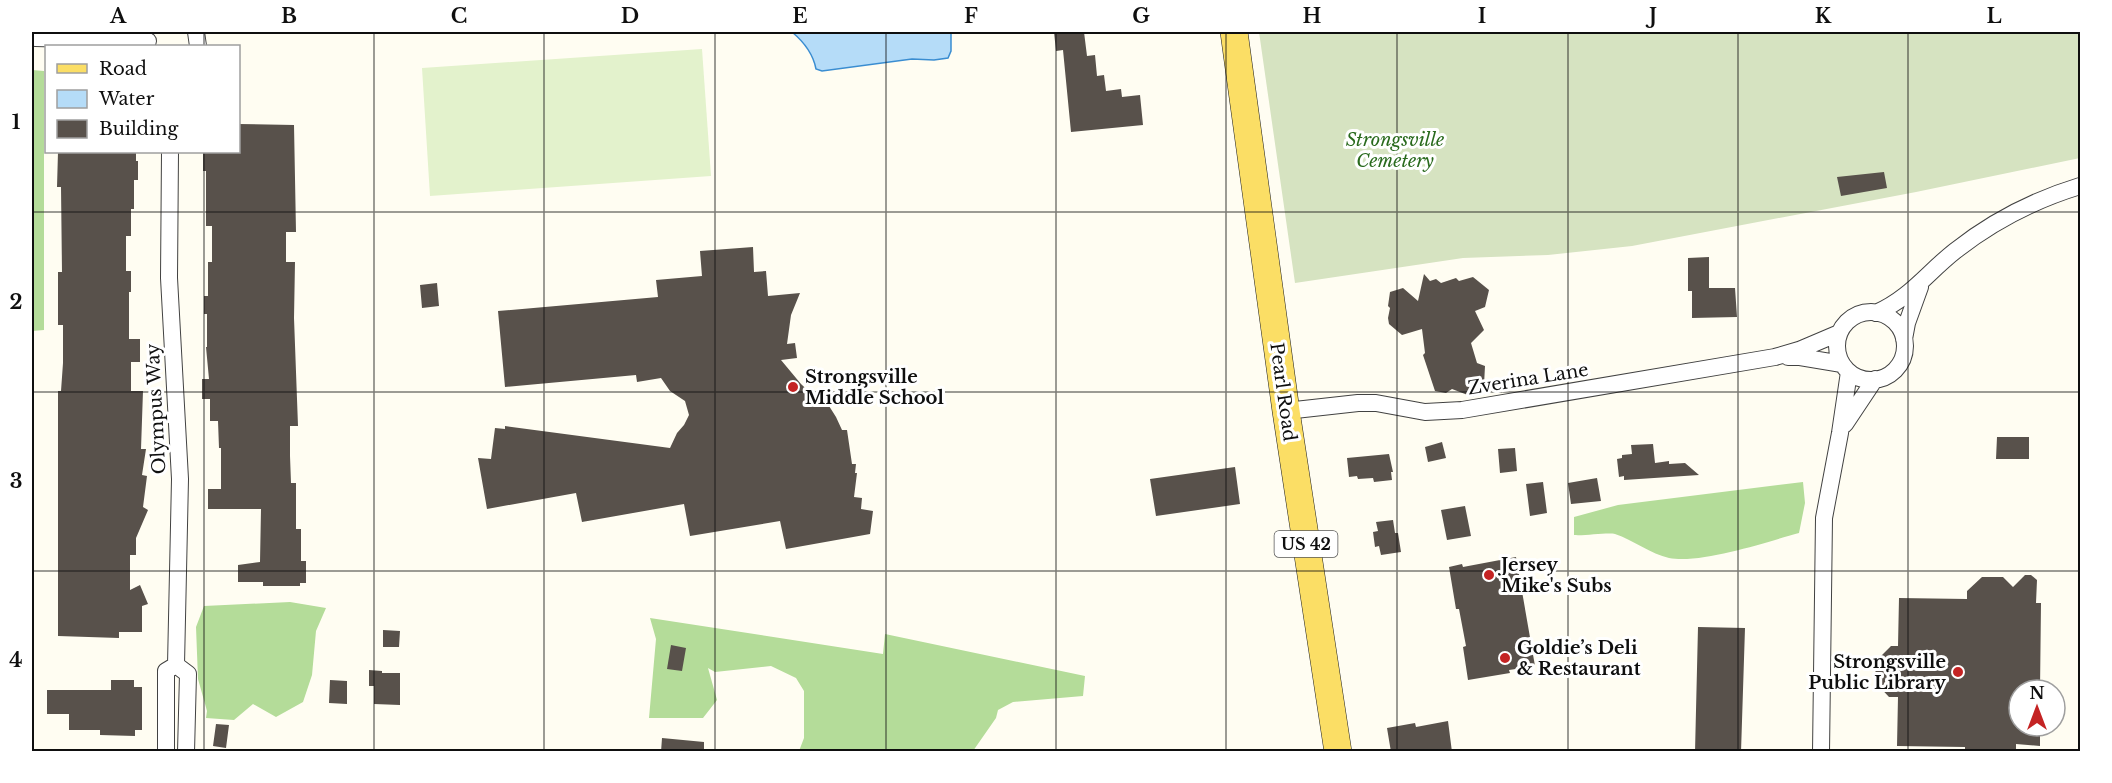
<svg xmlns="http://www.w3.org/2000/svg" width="2112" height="783" viewBox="0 0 2112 783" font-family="'Libre Baskerville',serif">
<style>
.forest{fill:#b4dc99}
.cemetery{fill:#d6e3c1}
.pitch{fill:#e3f2cc}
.water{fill:#b5dcf8;stroke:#3a8dd1;stroke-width:1.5}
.building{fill:#58514b}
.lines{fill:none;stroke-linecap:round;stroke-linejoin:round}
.street-casing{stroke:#424242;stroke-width:18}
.primary-casing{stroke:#202020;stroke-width:28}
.street{stroke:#fff;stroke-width:16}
.primary{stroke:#fbde65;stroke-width:27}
.grid{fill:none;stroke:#0f0f0f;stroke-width:1.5;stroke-opacity:0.55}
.poi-dot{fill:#c42323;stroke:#fff;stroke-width:2}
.labels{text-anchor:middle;stroke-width:6;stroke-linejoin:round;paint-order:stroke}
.shield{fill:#fff;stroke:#575757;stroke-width:1.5}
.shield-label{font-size:16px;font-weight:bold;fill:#0f0f0f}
.park-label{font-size:18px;font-style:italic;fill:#296a1d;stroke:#fff}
.poi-label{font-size:18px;font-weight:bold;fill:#0f0f0f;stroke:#fff;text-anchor:start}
.street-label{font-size:18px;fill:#0f0f0f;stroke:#fff}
.neatline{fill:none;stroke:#0f0f0f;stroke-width:2}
.grid-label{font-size:20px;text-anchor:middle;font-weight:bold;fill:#0f0f0f}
</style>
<rect width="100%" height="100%" fill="#fffdf2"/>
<path class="forest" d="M32 70 44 71V330L32 331Z
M1803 482 1805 503 1799 533C1766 542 1702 564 1669 558 1651 554 1633 540 1615 534 1609 532 1584 536 1574 535V517L1618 505Z
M290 602 326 608 316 631 312 675 303 702 276 717 253 704 234 720 206 718 207 711 198 679 196 627 204 606Z
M650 618 883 654 885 634 1085 676 1083 696 1013 702 998 710 996 718 973 751H799L804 738V691L796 678 771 666 715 672 708 668 717 700 703 718H649L656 639Z"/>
<path class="cemetery" d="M1259 32H2080V158L1916 192 1632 246 1548 255 1463 258 1295 283Z"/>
<path class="pitch" d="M702 49 711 176 430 196 422 68Z"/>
<path class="water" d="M792 32H951V51L948 58 934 60 912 59 822 71 816 69C813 53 804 42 792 32Z"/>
<path class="building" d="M1054 32H1084L1087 56 1095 55 1097 76 1104 75 1106 91 1121 89 1122 97 1140 95 1143 125 1071 132 1063 50 1056 51Z
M238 124 294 125 296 232H286V262H295L294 318 298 426H290V456L291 483H296V529H301V561H306V583H300V586H263V582H238V565L260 562 261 509H208V489H221V448H219L218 421H210V399H202V379H209L206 347H207V314H204V296H208V262H212V226H206V171H203V152H238Z
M58 152H136V161H138V180H134V209H131V236H126V271H131V292H129V339H140V362H131V391H143L141 449H146L142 475 147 476 143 507 148 510 136 538V555H130V590L140 585 148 604 142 606V632H119V638L58 636V391H61L63 363V325H58V272H62L61 187H57Z
M1884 172 1887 188 1841 196 1837 177Z
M753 247 754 272 766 271 768 296 800 293 791 315 787 344 795 343 797 358 781 360 801 384 820 402 824 398 836 417 842 430H847L852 464H856L855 473H857L854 497 862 498 861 509 873 511 870 534 786 549 780 521 690 536 684 504 582 522 576 493 487 509 478 458 491 459 495 428 505 429V426L670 448 677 433 684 425 689 415 685 401 670 391 661 378 637 382 636 375 505 387 498 311 658 297 656 280 702 276 700 251Z
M1709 257V288H1735L1737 317 1692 318V291H1688V258Z
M1424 274 1430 281 1436 279 1441 283 1456 278 1459 281 1473 277 1489 290 1485 307 1475 311 1484 330 1471 343 1477 363 1485 366 1484 385 1473 397 1452 389 1446 393 1435 391 1423 355 1425 353 1422 329 1402 335 1389 324 1388 318 1390 308 1388 306 1390 292 1403 288 1418 301Z
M437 283 439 306 422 308 420 285Z
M1997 437H2029V459H1996Z
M1442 442 1446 458 1428 462 1425 447Z
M1653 444 1655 463 1669 461V464L1685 463 1699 475 1624 480V476L1619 477 1617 459 1622 458V455L1632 454 1631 445Z
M1515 448 1517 471 1500 473 1498 449Z
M1389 454 1393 472H1391L1392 480 1374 482 1373 478 1358 479 1357 476 1349 477 1347 458Z
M1235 467 1240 504 1156 516 1150 479Z
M1597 478 1601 501 1571 504 1568 483Z
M1543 482 1547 513 1530 516 1526 484Z
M1465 506 1471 536 1447 540 1441 510Z
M1393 520 1395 533H1398L1401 552 1381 555 1379 546 1375 547 1373 532 1378 531 1376 522Z
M1516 557 1535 666 1509 670 1510 673 1468 680 1463 647 1466 646 1459 609H1456L1449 567 1462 564 1463 567Z
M2025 575H2031L2037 580 2036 603H2041L2040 690H2019V726H2040V746L2016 744V752H1965V747L1897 746 1898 697H1889L1875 682 1876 661 1891 646H1898L1899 598 1967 599V591L1982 577H2003L2013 587Z
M1698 627 1745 628 1741 752H1695Z
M383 630 400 631 399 647H383Z
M671 645 686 648 682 671 667 669Z
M369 670 382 671V673H400V705L374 704V686H369Z
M111 680H134V687H142V730H135V736L100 735V730H69V714H47V690H111Z
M330 680 347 681V704L329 703Z
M1448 721 1452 752H1391L1387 728 1415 723 1416 727Z
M216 724 229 725 226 748 213 746Z
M662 738 704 742V752H661Z"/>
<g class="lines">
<defs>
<path id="street" d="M196 32 198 46
M35 38 148 41
M170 152 169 278 180 479 176 665
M1837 346a34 34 0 1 1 68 0a34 34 0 1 1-68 0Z
M1876 313C1910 298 1927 273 1955 251 1993 221 2034 200 2080 186
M1904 339 1907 323 1920 287
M1788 357H1800L1842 364
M1286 411 1358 403H1376L1425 412 1462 410 1775 357 1799 350 1839 333
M1845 424 1875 379
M176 665 188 674 186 752
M166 752V671L176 665
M1821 752 1824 518 1840 433 1849 372"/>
<path id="primary" d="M1234 32 1286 411 1338 752"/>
</defs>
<use href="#street" class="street-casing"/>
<use href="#primary" class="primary-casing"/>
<use href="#street" class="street"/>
<use href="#primary" class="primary"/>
</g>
<path class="grid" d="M204 32V46M374 32V752M544 32V752M715 32V752M886 32V752M1056 32V752M1226 32V752M1397 32V752M1568 32V752M1738 32V752M1908 32V752M204 152V752M32 212H2080M32 392H2080M32 571H2080"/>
<g class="poi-dot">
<circle cx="793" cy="387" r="6"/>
<circle cx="1489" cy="575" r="6"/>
<circle cx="1505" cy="658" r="6"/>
<circle cx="1958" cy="672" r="6"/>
</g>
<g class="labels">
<rect class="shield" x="1274.5" y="531" width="63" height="26" rx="4.5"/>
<g class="shield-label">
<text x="1306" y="550">US 42</text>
</g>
<g class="park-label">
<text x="1395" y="146">Strongsville<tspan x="1395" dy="21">Cemetery</tspan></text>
</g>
<g class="poi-label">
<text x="805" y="383">Strongsville<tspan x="805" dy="21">Middle School</tspan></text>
<text x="1501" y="571">Jersey<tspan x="1501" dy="21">Mike's Subs</tspan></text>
<text x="1517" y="654">Goldie’s Deli<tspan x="1517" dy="21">&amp; Restaurant</tspan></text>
<text x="1946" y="668" text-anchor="end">Strongsville<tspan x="1946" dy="21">Public Library</tspan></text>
</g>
<g class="street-label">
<text transform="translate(1528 379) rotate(-9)" y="6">Zverina Lane</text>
<text transform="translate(1283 392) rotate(82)" y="6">Pearl Road</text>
<text transform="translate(156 409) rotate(-93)" y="6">Olympus Way</text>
</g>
</g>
<rect width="2112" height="783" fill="none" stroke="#ffffff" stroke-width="66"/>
<rect x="45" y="45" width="195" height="108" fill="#ffffff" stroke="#9f9f9f" stroke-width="1.5"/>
<rect x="57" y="64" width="30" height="9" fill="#fbde65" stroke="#9f9f9f" stroke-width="1.5"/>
<text x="99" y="75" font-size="18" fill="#0f0f0f">Road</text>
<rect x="57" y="90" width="30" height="18" fill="#b5dcf8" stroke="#9f9f9f" stroke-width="1.5"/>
<text x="99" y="105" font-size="18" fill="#0f0f0f">Water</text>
<rect x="57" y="120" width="30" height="18" fill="#58514b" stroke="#9f9f9f" stroke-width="1.5"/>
<text x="99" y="135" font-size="18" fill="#0f0f0f">Building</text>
<g transform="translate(2037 708)"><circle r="28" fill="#ffffff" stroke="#9f9f9f" stroke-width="1.5"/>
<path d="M0-4.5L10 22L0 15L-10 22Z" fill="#c42323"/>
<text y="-9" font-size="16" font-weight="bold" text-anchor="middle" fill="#0f0f0f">N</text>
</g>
<rect x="33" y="33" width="2046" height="717" class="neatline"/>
<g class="grid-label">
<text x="118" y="23">A</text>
<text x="289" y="23">B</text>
<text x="459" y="23">C</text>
<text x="630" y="23">D</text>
<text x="800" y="23">E</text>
<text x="971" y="23">F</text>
<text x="1141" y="23">G</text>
<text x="1312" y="23">H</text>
<text x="1482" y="23">I</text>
<text x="1653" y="23">J</text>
<text x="1823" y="23">K</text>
<text x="1994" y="23">L</text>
<text x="16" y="129">1</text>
<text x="16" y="309">2</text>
<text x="16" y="488">3</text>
<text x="16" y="667">4</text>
</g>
</svg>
